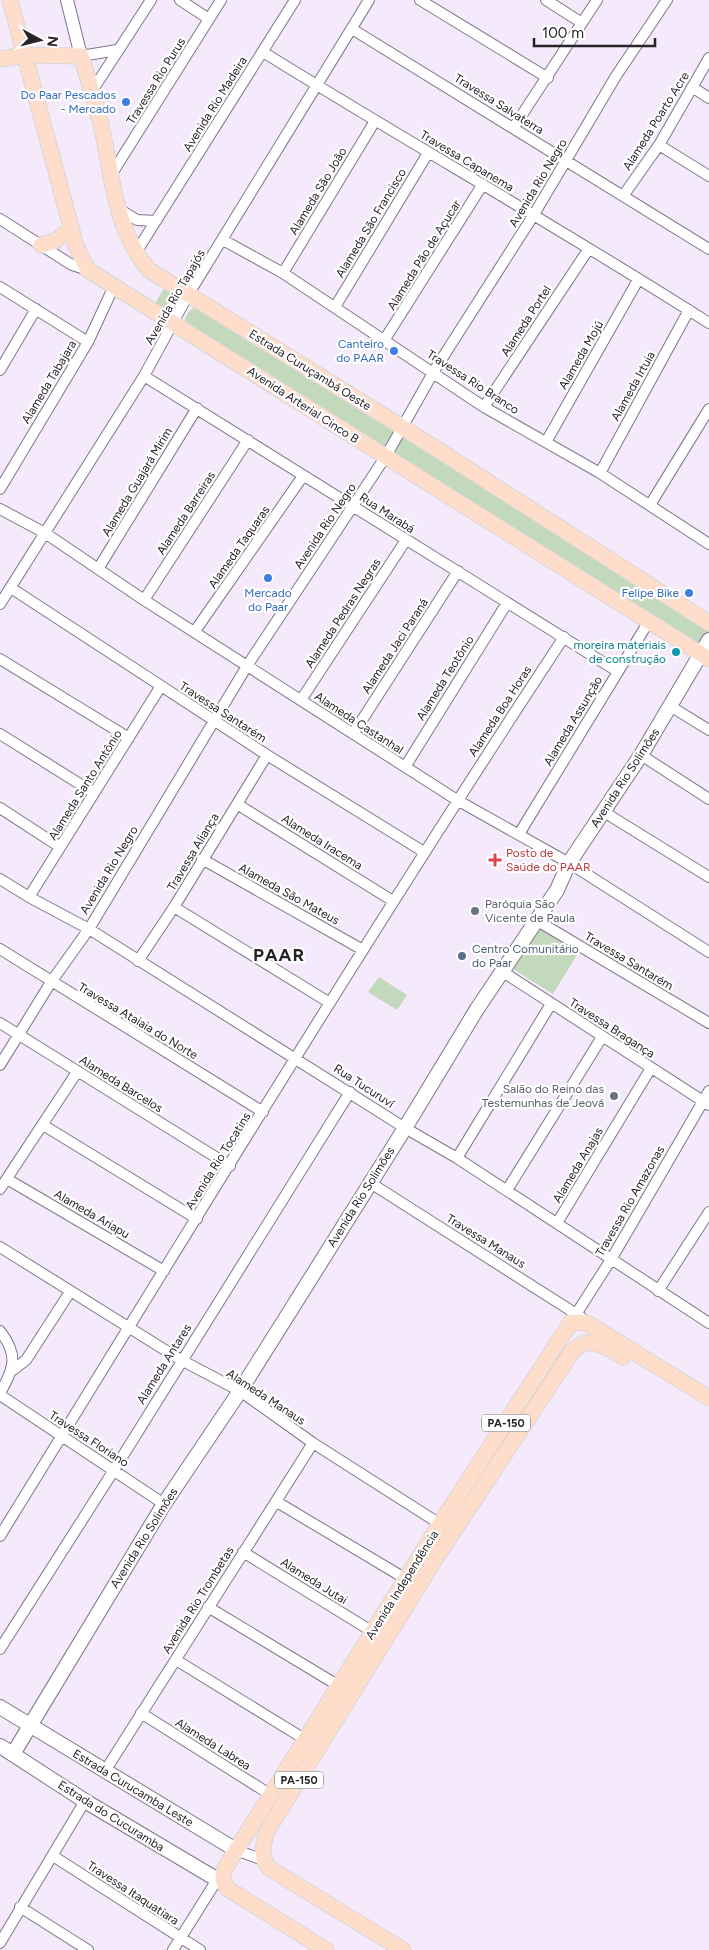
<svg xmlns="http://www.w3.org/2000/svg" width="709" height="1950" viewBox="0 0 709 1950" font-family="Figtree,sans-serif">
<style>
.green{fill:#c3d9bb}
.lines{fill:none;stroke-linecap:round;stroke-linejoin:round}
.minor-casing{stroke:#7f7686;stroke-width:12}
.tertiary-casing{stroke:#7f7686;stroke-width:14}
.secondary-casing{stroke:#7f7686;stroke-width:16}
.primary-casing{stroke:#d8d7d8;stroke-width:17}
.minor{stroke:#fff;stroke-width:10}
.tertiary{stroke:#fff;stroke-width:12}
.secondary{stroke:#fff;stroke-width:14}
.primary{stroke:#feddcb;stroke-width:15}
.shop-dot{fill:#3f7fe0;stroke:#fff;stroke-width:2}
.culture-dot{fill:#0f9aa8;stroke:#fff;stroke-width:2}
.health-dot{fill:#e0444e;stroke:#fff;stroke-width:2}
.worship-dot{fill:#6b7280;stroke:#fff;stroke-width:2}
.service-dot{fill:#5c6f8a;stroke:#fff;stroke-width:2}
.labels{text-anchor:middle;stroke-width:4.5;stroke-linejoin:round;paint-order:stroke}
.shield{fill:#fff;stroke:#686569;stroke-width:1}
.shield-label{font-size:11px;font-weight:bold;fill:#272329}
.street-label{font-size:12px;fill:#272329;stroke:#fff}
.shop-label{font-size:12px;fill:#366cbe;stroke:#fff;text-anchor:end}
.culture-label{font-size:12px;fill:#0d838f;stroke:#fff;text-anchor:end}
.health-label{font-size:12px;fill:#be3a42;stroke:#fff;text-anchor:start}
.worship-label{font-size:12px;fill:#5b616d;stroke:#fff;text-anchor:start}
.service-label{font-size:12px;fill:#4e5e75;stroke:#fff;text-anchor:start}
.district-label{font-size:18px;font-weight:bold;letter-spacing:1px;fill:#272329;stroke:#fff}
</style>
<rect width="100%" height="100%" fill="#f4eafc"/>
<path class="green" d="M165 287 176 295 177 300 171 311H165L154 305Z
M204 305 709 623V658L184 322C188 310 192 307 204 305Z
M539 923 580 950 553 994 511 968Z
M379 977 407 995 397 1010 368 992Z"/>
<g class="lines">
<defs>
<path id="minor" d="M180 0 209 19
M420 0 548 78
M546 0 582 23
M352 29 709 249
M263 52C411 144 562 229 709 323
M81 56 117 50
M692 87 709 98
M92 91 151 0
M514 127 597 0
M659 145 709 176
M111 175 221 0
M623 196 659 145 709 58
M119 209 137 220 156 221
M0 219 72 265 88 270
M223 240 283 273 484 407 600 473 709 544
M135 254 295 0
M283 273 375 121
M0 287 88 342
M335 307 428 153
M385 339 483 184
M0 370 36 309
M144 376 617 671
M484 407 588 250
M546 442 638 280
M600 473 689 310
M0 489 88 342 114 286
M650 505 709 409
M0 509 45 533 144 600 457 800 569 863 709 952
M98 569 197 408
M11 588 267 755 424 852
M144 600 248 440
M0 604 144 376 188 295 369 0
M195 631 303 476
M0 659 129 738
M301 700 406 540
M670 706 709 730
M0 734 94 793
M353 734 458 571
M641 755 709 799
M405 767 507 603
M237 804 393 901
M0 808 60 847
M604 812 709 877
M519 834 649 621
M202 859 363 950
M0 879 29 897 89 929 405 1128 457 1158 709 1323
M29 897 161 686
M174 907 330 1003
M536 920 709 1023
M0 949 263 1112
M138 961 174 907 267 755
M503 972 709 1105
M0 1023 230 1166
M0 1065 51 982 89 929 247 666 386 456 434 371 533 216 616 76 667 0
M43 1125 197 1219
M457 1158 551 1004
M7 1179 164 1271
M369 1182 581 1317
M0 1189 77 1072
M507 1190 602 1037
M557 1223 651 1068
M0 1247 181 1360 240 1391 313 1443 440 1524
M658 1291 709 1212
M571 1322 612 1258 709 1091
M0 1331C19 1355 14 1369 0 1393
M13 1370 26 1360 70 1292
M0 1395 164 1504
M277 1502 406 1579
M0 1536C186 1235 370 932 564 637
M243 1552 373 1632
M208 1607 339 1686
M0 1649 114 1470 350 1092
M176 1660 306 1740
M141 1713 271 1795
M105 1771 313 1443
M236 1850 263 1860
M53 1856 200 1950
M20 1907 88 1950
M0 1943 85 1801
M173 1950 220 1875"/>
<path id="tertiary" d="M67 0 81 56"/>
<path id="secondary" d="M0 1707 236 1850
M0 1746 85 1801 223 1883
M13 1754 164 1504 240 1391 405 1128 477 1009 557 890 569 863 641 755 709 640"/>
<path id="primary" d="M10 0 76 246 88 270 709 659
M0 59 26 55 81 56C88 80 97 105 102 130 113 179 115 230 149 270L402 427 709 623
M41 245 55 241 71 228
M326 1950 228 1889C222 1882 222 1877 225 1868L440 1524 571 1322 587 1323 709 1398
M403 1950 269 1868C260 1856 263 1845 267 1831L434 1561 572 1352C587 1334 606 1346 623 1357"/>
</defs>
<use href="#minor" class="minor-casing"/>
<use href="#tertiary" class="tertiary-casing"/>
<use href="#secondary" class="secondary-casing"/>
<use href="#primary" class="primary-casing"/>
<use href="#minor" class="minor"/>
<use href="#tertiary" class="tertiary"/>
<use href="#secondary" class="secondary"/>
<use href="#primary" class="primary"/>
</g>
<g class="shop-dot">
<circle cx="126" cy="102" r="5"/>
<circle cx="394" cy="351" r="5"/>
<circle cx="268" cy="578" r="5"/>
<circle cx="689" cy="593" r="5"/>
</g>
<circle class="culture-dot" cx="676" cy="652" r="5"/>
<path class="health-dot" d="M492.5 852.5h5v5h5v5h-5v5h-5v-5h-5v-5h5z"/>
<g class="worship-dot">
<circle cx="475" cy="911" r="5"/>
<circle cx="614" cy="1096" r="5"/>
</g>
<circle class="service-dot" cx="462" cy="956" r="5"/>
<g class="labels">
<g class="shield">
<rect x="482" y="1414.5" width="48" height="17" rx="4"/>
<rect x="275" y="1771.5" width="48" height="17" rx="4"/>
</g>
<g class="shield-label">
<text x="506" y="1427">PA-150</text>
<text x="299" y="1784">PA-150</text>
</g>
<g class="street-label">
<text transform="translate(156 81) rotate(-58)" y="4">Travessa Rio Purus</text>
<text transform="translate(215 104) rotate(-58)" y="4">Avenida Rio Madeira</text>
<text transform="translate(499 104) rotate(32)" y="4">Travessa Salvaterra</text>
<text transform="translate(656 121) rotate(-58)" y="4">Alameda Poarto Acre</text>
<text transform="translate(467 161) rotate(31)" y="4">Travessa Capanema</text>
<text transform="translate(538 183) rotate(-59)" y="4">Avenida Rio Negro</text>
<text transform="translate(318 191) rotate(-59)" y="4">Alameda São João</text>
<text transform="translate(371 223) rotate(-59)" y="4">Alameda São Francisco</text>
<text transform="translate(424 255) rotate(-58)" y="4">Alameda Pão de Açucar</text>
<text transform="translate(175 297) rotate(-60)" y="4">Avenida Rio Tapajós</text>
<text transform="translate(526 321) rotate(-57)" y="4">Alameda Portel</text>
<text transform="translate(581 355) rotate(-60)" y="4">Alameda Mojú</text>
<text transform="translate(310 370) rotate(32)" y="4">Estrada Curuçambá Oeste</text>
<text transform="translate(49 382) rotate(-59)" y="4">Alameda Tabajara</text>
<text transform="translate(473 382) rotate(33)" y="4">Travessa Rio Branco</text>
<text transform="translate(633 386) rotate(-61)" y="4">Alameda Irtuia</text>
<text transform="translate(303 405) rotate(33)" y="4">Avenida Arterial Cinco B</text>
<text transform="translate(137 482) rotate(-59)" y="4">Alameda Guajará Mirim</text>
<text transform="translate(186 513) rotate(-57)" y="4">Alameda Barreiras</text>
<text transform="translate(387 513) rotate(33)" y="4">Rua Marabá</text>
<text transform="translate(325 526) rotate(-56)" y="4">Avenida Rio Negro</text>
<text transform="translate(239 547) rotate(-55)" y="4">Alameda Taquaras</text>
<text transform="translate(343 613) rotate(-57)" y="4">Alameda Pedras Negras</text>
<text transform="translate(395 646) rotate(-57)" y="4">Alameda Jaci Paraná</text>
<text transform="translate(445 678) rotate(-58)" y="4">Alameda Teotônio</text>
<text transform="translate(500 711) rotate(-57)" y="4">Alameda Boa Horas</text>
<text transform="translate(223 712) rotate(33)" y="4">Travessa Santarém</text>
<text transform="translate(573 721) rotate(-59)" y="4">Alameda Assunção</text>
<text transform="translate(359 723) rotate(33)" y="4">Alameda Castanhal</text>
<text transform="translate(625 778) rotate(-57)" y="4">Avenida Rio Solimões</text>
<text transform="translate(85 785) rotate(-58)" y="4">Alameda Santo Antônio</text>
<text transform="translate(322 842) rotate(32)" y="4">Alameda Iracema</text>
<text transform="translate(193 852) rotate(-59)" y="4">Travessa Aliança</text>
<text transform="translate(109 870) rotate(-59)" y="4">Avenida Rio Negro</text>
<text transform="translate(289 894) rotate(29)" y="4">Alameda São Mateus</text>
<text transform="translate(629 961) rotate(31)" y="4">Travessa Santarém</text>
<text transform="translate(138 1021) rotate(31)" y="4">Travessa Ataiaia do Norte</text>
<text transform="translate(612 1028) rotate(33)" y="4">Travessa Bragança</text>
<text transform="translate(121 1084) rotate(32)" y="4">Alameda Barcelos</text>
<text transform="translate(364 1086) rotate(33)" y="4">Rua Tucuruví</text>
<text transform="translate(218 1161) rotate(-58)" y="4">Avenida Rio Tocatins</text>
<text transform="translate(578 1165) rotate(-59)" y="4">Alameda Anajas</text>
<text transform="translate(361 1197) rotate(-58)" y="4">Avenida Rio Solimões</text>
<text transform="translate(630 1201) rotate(-60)" y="4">Travessa Rio Amazonas</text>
<text transform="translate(92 1214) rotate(30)" y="4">Alameda Ariapu</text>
<text transform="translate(486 1241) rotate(32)" y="4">Travessa Manaus</text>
<text transform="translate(164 1364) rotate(-58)" y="4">Alameda Antares</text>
<text transform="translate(266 1397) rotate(33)" y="4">Alameda Manaus</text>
<text transform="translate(89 1439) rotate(33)" y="4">Travessa Floriano</text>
<text transform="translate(144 1538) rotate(-58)" y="4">Avenida Rio Solimões</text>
<text transform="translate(314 1581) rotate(32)" y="4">Alameda Jutai</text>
<text transform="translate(402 1585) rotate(-58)" y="4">Avenida Independência</text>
<text transform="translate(198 1600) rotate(-58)" y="4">Avenida Rio Trombetas</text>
<text transform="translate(213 1744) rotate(32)" y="4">Alameda Labrea</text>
<text transform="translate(133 1788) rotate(31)" y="4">Estrada Curucamba Leste</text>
<text transform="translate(111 1816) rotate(32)" y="4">Estrada do Cucuramba</text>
<text transform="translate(133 1893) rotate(33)" y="4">Travessa Itaquatiara</text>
</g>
<g class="shop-label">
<text x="116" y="99">Do Paar Pescados<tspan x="116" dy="14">- Mercado</tspan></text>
<text x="384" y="348">Canteiro<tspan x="384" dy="14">do PAAR</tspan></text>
<text x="268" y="597" text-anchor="middle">Mercado<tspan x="268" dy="14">do Paar</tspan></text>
<text x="679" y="597">Felipe Bike</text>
</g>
<g class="culture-label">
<text x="666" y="649">moreira materiais<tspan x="666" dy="14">de construção</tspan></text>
</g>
<g class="health-label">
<text x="506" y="857">Posto de<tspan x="506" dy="14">Saúde do PAAR</tspan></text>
</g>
<g class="worship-label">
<text x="485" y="908">Paróquia São<tspan x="485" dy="14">Vicente de Paula</tspan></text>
<text x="604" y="1093" text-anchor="end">Salão do Reino das<tspan x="604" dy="14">Testemunhas de Jeová</tspan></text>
</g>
<g class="service-label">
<text x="472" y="953">Centro Comunitário<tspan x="472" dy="14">do Paar</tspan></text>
</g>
<g class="district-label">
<text x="279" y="961">PAAR</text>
</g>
</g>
<g transform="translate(40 40) rotate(97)" stroke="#ffffff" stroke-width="4" paint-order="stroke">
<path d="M0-4L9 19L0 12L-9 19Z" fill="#272329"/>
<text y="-8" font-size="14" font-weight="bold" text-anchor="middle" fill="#272329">N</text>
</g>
<path d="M534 38v8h121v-8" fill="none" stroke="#272329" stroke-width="2.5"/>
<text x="542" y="38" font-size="15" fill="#272329" stroke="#ffffff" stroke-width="4" paint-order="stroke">100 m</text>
</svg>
